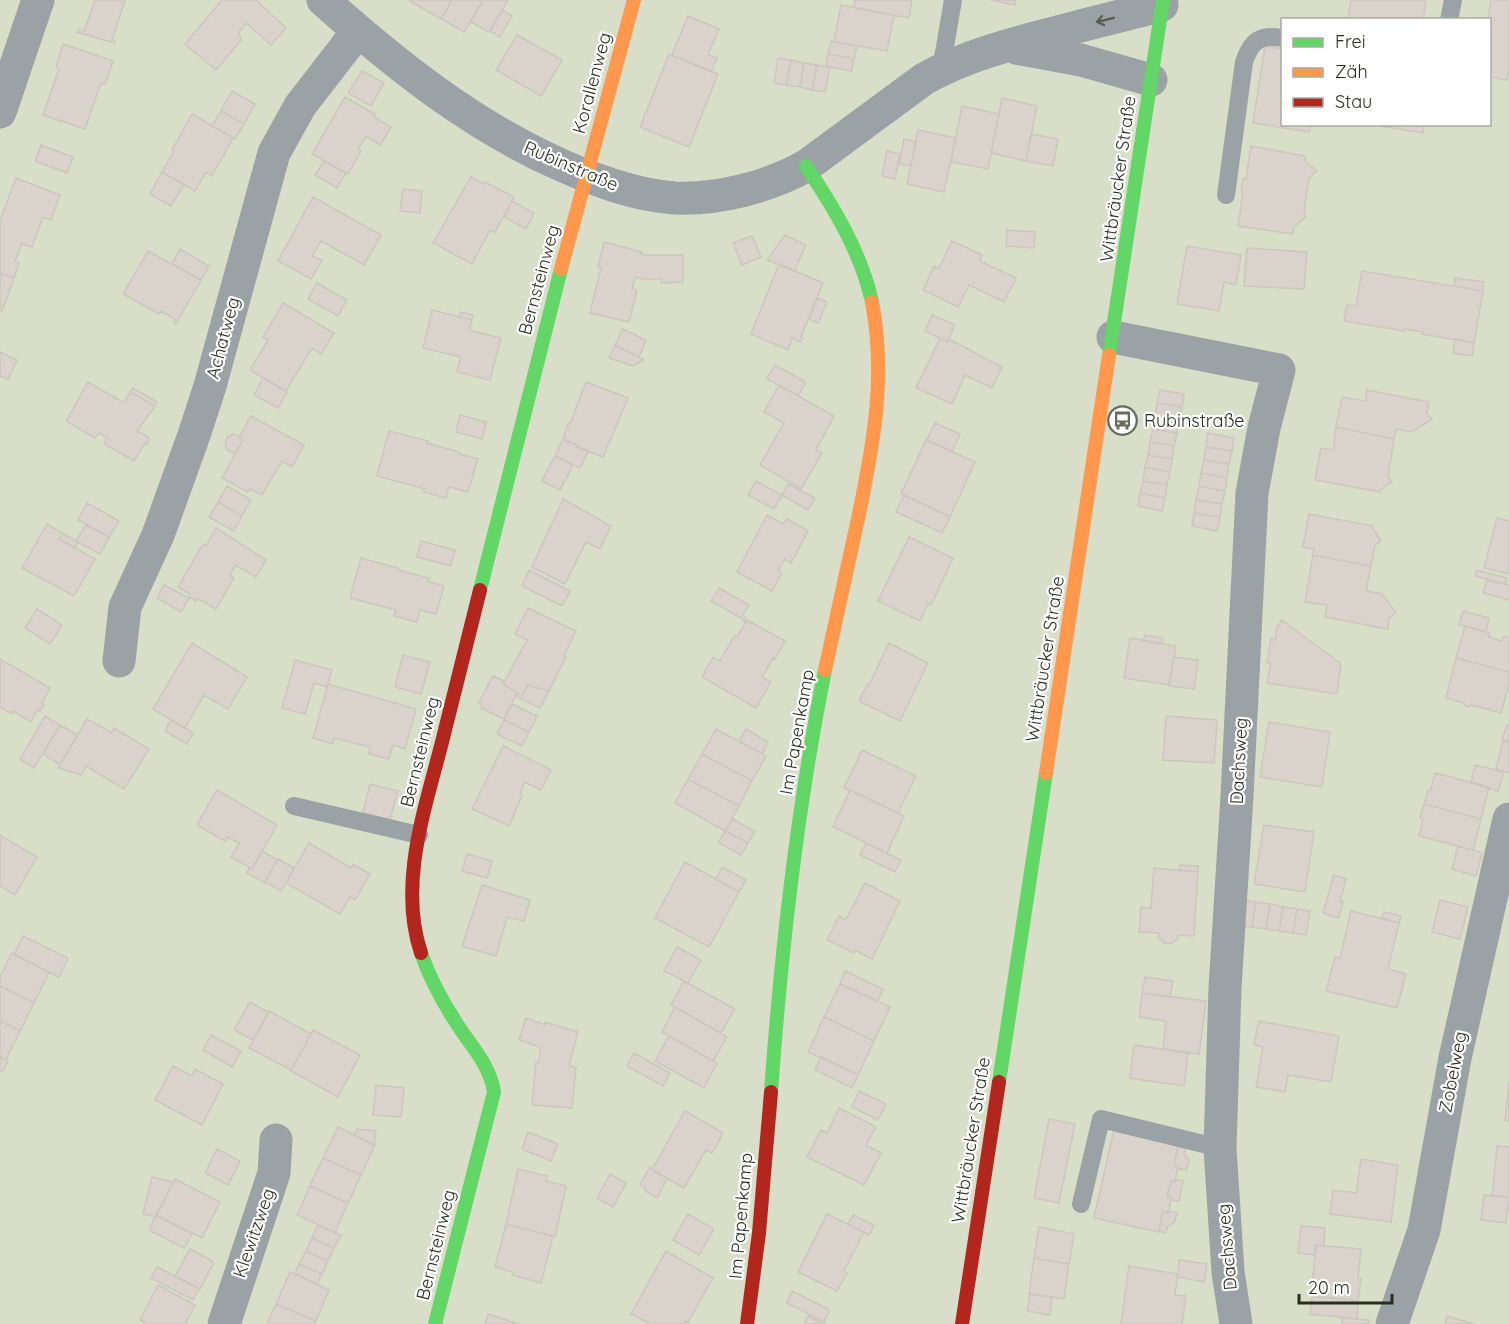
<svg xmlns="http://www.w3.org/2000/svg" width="1509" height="1324" viewBox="0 0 1509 1324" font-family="Quicksand,sans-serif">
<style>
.building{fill:#d9d3cb;stroke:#cbc6be;stroke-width:1.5}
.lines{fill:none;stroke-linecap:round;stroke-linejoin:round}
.lane{stroke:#9ba2a5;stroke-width:18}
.street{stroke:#9ba2a5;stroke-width:33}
.fast{stroke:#63d668;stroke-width:14}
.slow{stroke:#ff974d;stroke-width:14}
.jam{stroke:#b3261e;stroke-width:14}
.oneway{stroke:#575c54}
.labels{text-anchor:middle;stroke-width:4.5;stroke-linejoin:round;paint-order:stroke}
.street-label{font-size:18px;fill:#292d1e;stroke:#fff}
.poi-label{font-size:18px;fill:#292d1e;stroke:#fff;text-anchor:start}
</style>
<rect width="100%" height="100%" fill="#d8dec8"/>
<path class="building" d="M95 0H125L112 40 115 41 114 43 77 32 79 29 84 31Z
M222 0H256L286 28 271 45 246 23 239 32 241 40 216 70 185 44Z
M408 0H452L441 19Z
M452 0H483L464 32 441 19Z
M483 0H508L489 32 471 22Z
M855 0H912L909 18 854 8Z
M991 0H1016L1015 5Z
M1351 0H1426L1423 20H1348Z
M1491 0H1509V70L1507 80 1490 77V20H1488Z
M841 5 894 15 887 51 834 42Z
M502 10 512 16 500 37 490 31Z
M688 16 719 29 708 55 717 58 711 72 672 55Z
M517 35 562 60 541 96 496 70Z
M831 41 857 46 853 63 850 58 828 54Z
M63 44 113 61 105 84 101 83 85 129 43 115 59 69 56 67Z
M1265 46 1282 49V124H1311L1309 132 1253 123Z
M669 54 718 74 689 147 640 127Z
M828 54 850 58 853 63 852 71 826 66Z
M778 58 791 60 786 85 774 83Z
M791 60 804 63 800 87 786 85Z
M804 63 817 65 812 90 800 87Z
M817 65 830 67 825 92 812 90Z
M362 71 384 83 371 106 348 93Z
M232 91 255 104 244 124 221 111Z
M345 97 375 114 374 117 391 127 380 145 366 136 358 149 361 151 348 174 312 154Z
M1002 98 1037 106 1026 161 991 153Z
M962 106 999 114 988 169 951 162Z
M221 111 244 124 235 139 212 126Z
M192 114 233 138 212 176 206 172 195 191 162 172 174 151 172 150Z
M1368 124H1424L1423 133Z
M918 130 956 138 944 192 907 184Z
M1031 134 1058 139 1053 166 1026 161Z
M904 139 916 142 911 166 899 164Z
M41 145 73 157 67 173 35 161Z
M1251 146 1305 156V161L1317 171 1309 178 1304 211 1306 216 1294 227 1293 234 1238 226 1243 192H1241L1243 179H1246Z
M887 151 900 154 895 179 882 176Z
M324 161 346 173 337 188 315 175Z
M162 172 184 185 171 206 150 194Z
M471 177 484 184 485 182 514 197 495 232 490 230 472 264 433 243Z
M16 178 60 195 51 220 43 217 32 247 22 244 15 261 19 263 14 278 0 273V221Z
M403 189 422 191 420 213 400 211Z
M313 197 381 235 364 265 321 241 312 256 322 260 311 279 278 261Z
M512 201 534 213 526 229 504 217Z
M1007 230 1035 232 1034 248 1006 246Z
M785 235 806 245 794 271 767 260Z
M752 236 761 257 742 265 733 243Z
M952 241 982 255 980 261 1016 278 1004 302 969 285 958 307 923 290 934 266 939 268Z
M604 242 642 252 641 254 645 255H683V282L661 283V279H643L635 277 632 289 637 290 629 322 590 313 601 268 598 267Z
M1187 246 1241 255 1236 285 1224 282 1219 311 1177 304Z
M1247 248 1307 252 1304 289 1244 286Z
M180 249 209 266 201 280 172 264Z
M148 251 201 280 176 324 174 322 175 319 161 311 159 314 123 294Z
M779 264 823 283 801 337 803 338 801 342 792 338 788 350 751 334Z
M1362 271 1483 291 1474 343 1422 334V332L1405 329V331L1344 321 1347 305 1356 306Z
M0 273 14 278 2 311 0 310Z
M1455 278 1484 282 1483 291 1454 286Z
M317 283 347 300 338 316 308 299Z
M817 298 827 302 818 323 809 319Z
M283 303 334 333 321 354 312 348 286 391 250 370 268 340 263 337Z
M432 310 472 320 469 330 501 338 490 380 457 372 461 357 423 348Z
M461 312 473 315 472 320 459 317Z
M932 315 955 325 947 342 925 331Z
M623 329 646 340 639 357 615 345Z
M940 338 947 342 949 339 1002 367 992 388 965 375 952 404 916 388Z
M1455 339 1474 343 1472 356 1453 353Z
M615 345 639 357 644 360 633 366 609 358Z
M0 352 17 360 8 379 0 376Z
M775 365 806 382 798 396 767 379Z
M263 378 287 392 278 408 254 395Z
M88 382 124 403 130 392 155 406 137 431 150 438 147 444 145 443 134 461 104 444 107 438 99 433 95 438 66 421Z
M586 382 628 398 603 457 576 447 577 445 563 439 568 423 570 424Z
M779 385 834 416 816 450 822 453 801 489 760 465 784 423 764 412Z
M133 388 157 402 155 406 130 392Z
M1160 390 1184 394 1182 407 1157 403Z
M1367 390 1429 402 1427 413 1432 419 1412 432 1396 429 1394 439 1336 427 1342 397 1365 401Z
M1157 403 1182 407 1179 420 1155 416Z
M460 415 486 422 482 439 456 432Z
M251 416 304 445 292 467 282 461 262 495 250 489 248 492 222 478 243 440 239 438Z
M1155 416 1179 420 1177 433 1153 429Z
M935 423 960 434 952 451 927 440Z
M1336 427 1394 439 1388 476 1392 482 1380 490V492L1315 480 1321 448 1333 450Z
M1153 429 1177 433 1174 446 1150 442Z
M389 431 428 441 427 443 459 452V454L478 459 468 492 449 487 446 498 424 492 425 489 377 476Z
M1208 433 1234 438 1232 451 1206 447Z
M233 434 240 436 239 438 243 440 235 454 227 450 225 444 227 437Z
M563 439 588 451 580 468 555 456Z
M926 440 975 462 950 517 901 494Z
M1150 442 1174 446 1172 459 1148 455Z
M1206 447 1232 451 1229 464 1204 460Z
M1148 455 1172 459 1170 472 1145 467Z
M555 456 573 465 560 490 542 481Z
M1204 460 1229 464 1227 478 1201 473Z
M1145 467 1170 472 1167 485 1143 481Z
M1201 473 1227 478 1225 491 1199 486Z
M756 481 782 495 774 509 748 495Z
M1143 481 1167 485 1165 498 1140 493Z
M788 484 815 498 808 510 782 495Z
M227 486 251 500 242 516 218 502Z
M1199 486 1225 491 1222 504 1196 500Z
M1140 493 1165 498 1162 511 1138 506Z
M904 495 950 517 942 533 896 512Z
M563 499 611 526 600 549 586 542 565 584 532 567Z
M1196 500 1222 504 1220 517 1194 513Z
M218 502 242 516 234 531 209 517Z
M87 503 119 521 109 537 78 520Z
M1194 513 1220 517 1217 531 1192 526Z
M1309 514 1373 526V529L1381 541 1375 545 1371 566 1313 555 1314 549 1303 547Z
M767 515 783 524 787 519 808 531 791 563 785 559 778 570 782 573 772 591 737 572Z
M1497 518 1509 521V574L1484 568Z
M47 524 62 533 59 539 95 559 74 596 22 568Z
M86 525 109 537 100 554 76 541Z
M216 528 266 560 256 577 235 565 230 575 234 578 216 609 197 598 196 601 189 597 190 594 178 587 203 544 206 546Z
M62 533 78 542 74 548 59 539Z
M909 537 953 558 931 605 928 603 920 621 878 601Z
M421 541 455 550 451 566 417 557Z
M1313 555 1371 566 1366 591 1382 594 1396 613 1389 618 1388 629 1325 617 1327 605 1305 602Z
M361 558 398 568V570L429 578 428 581 444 586 436 614 420 610 417 622 394 616 396 610 350 598Z
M529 570 570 591 562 606 522 586Z
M1477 570 1507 578 1505 584 1475 576Z
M1487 580 1509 585V600L1483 593Z
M164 585 189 598 181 612 157 598Z
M719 588 749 605 743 615 747 620 746 623 741 618 711 601Z
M528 608 576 631 564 656 566 657 549 691 527 685 521 699 517 697 519 693 503 684 527 640 515 634Z
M37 609 62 625 50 644 25 628Z
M1463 611 1489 618 1486 632 1459 625Z
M747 620 785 641 775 659 773 658 762 677 771 682 756 708 702 677 713 657 720 661 734 636 737 637Z
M1282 620 1341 664 1337 694 1267 683 1271 663H1267L1271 639 1275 640 1277 627Z
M1465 626 1490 633 1489 637 1502 641 1504 636 1509 638V672L1456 658Z
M1145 635 1163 638 1162 644 1143 641Z
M1130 638 1176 646 1169 685 1124 678Z
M192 643 247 677 228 709 204 695 185 728 153 709Z
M889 643 928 663 900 721 859 701 867 684 869 685Z
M403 655 430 662 421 694 395 687Z
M1174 657 1198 660 1194 689 1169 686Z
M1456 658 1509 672V684L1501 713 1471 705 1470 707 1464 705V703L1446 698Z
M0 659 50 688 42 703 44 705 40 711 38 709 31 722 13 711 12 714 0 707Z
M295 660 332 670 327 687 314 683 305 714 282 708Z
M493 676 504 681 503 684 517 692 504 719 481 708 482 705 479 703Z
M328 684 416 709 405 749 393 745 389 759 369 754 370 747 334 738 333 744 313 738Z
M527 685 549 691 540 708 521 699Z
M512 704 537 716 529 732 504 720Z
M45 716 60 725 34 768 20 759Z
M1166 716 1217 720 1214 763 1163 760Z
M87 719 112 733 114 728 149 749 124 789 86 766 81 775 58 768Z
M171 720 193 733 187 744 165 731Z
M504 720 529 732 522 746 497 734Z
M1269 722 1330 732 1322 787 1260 777Z
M60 725 78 735 60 765 43 754Z
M1507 725H1509V742L1502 740Z
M716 729 766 756 752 781 702 754Z
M746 729 768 742 762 754 739 741Z
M1503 741 1509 743V773L1496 769Z
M503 746 551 770 541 790 525 782 520 793 522 796 509 826 472 809Z
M862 750 916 776 898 813 844 788Z
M702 754 752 781 739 806 688 779Z
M1475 765 1504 772 1498 791 1471 783Z
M1435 773 1489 787 1481 819 1424 804 1428 790H1431Z
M688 779 739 806 725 831 675 803Z
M370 784 398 791 390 820 363 812Z
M217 790 277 825 252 869 231 857 239 843 228 837 225 841 197 825Z
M850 790 904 816 887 853 833 827Z
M1424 804 1481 819 1473 850 1419 836 1423 818H1420Z
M732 819 755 831 748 843 725 831Z
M1264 825 1314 832 1305 892 1254 884Z
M725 831 748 843 741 855 719 843Z
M0 835 37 857 15 895 0 886Z
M309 843 351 868 353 864 370 874 355 900 350 897 340 914 286 883Z
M866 843 901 860 895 872 860 855Z
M1458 846 1482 853 1476 876 1452 869Z
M262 851 277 860 265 883 247 873 249 868 252 869Z
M467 854 492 861 487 878 462 871Z
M278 859 294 868 281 891 265 882Z
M685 862 739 892 709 947 655 918Z
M1180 865 1198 866V872L1179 870Z
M722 867 746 880 739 892 716 879Z
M1154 868 1198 872 1194 936 1179 935 1178 939 1172 943H1164L1158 937 1159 933 1139 932 1141 907 1151 908Z
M1334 875 1346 879 1340 901H1343L1339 918 1323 913Z
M865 883 900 901 872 959 855 950 854 953 827 940 839 916 846 920Z
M482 885 530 900 524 921 507 917 496 956 462 946Z
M1243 900 1256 902 1252 927 1239 925Z
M1440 900 1468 907 1460 939 1432 932Z
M1256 902 1270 904 1266 929 1252 927Z
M1270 904 1283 907 1279 931 1266 929Z
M1283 907 1297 909 1293 933 1279 931Z
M1297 909 1310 911 1306 935 1293 933Z
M1351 911 1399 923 1388 969 1406 974 1397 1008 1326 991 1335 957 1340 958Z
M1384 912 1401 916 1399 923 1382 918Z
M23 936 68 958 59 977 14 955Z
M677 947 701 960 688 983 664 971Z
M12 953 49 972 34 1003 0 986V977Z
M845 971 883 989 878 1001 840 984Z
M1145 977 1173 981 1170 997 1142 993Z
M684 981 735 1009 721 1033 671 1005Z
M840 984 890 1007 874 1041 824 1017Z
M0 986 34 1003 20 1031 0 1021Z
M1142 993 1206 1001 1199 1054 1163 1049 1166 1021 1139 1017Z
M250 1002 268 1012 253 1040 234 1030Z
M675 1007 727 1037 713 1061 662 1032Z
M269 1011 311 1034 291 1070 249 1048Z
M824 1017 874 1041 858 1075 808 1052Z
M526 1018 545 1025V1022L578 1032 569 1065 576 1068 572 1108 532 1105 536 1062 539 1063 540 1047 519 1040Z
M0 1021 20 1031 6 1060 0 1057Z
M1259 1021 1339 1036 1331 1082 1288 1075 1285 1092 1256 1087 1263 1047 1254 1045Z
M313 1030 360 1055 338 1097 291 1071Z
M211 1035 241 1051 232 1067 203 1050Z
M669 1036 717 1063 704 1088 655 1061Z
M1134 1045 1188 1053 1184 1086 1130 1078Z
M634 1053 670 1073 663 1086 627 1066Z
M0 1057 8 1061 2 1072 0 1071Z
M821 1057 858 1075 852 1088 815 1070Z
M173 1066 192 1076 195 1069 223 1084 202 1125 155 1100Z
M1509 1082V1121L1505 1120Z
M376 1085 404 1088 401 1117 373 1115Z
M859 1091 886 1104 878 1120 852 1107Z
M839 1108 876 1127 866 1145 881 1153 864 1185 807 1157 821 1130 827 1133Z
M685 1111 723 1133 712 1153 706 1150 684 1188 652 1170Z
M1049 1119 1075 1124 1059 1203 1034 1198Z
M338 1127 375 1145 361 1175 323 1158Z
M357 1129 376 1131 374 1145 354 1135Z
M1114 1130 1179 1144 1174 1165 1178 1166 1175 1182 1171 1181 1167 1196 1171 1197V1200L1168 1213 1163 1212 1159 1232 1094 1218Z
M528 1132 558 1144 551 1161 522 1149Z
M1178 1146 1186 1148 1184 1154 1189 1160 1186 1170 1178 1169V1166L1174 1165Z
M1497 1146 1509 1147V1197L1492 1196Z
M217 1149 240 1161 228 1185 205 1173Z
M323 1158 361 1175 348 1203 310 1186Z
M1361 1159 1398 1165 1391 1222 1330 1214 1333 1190 1356 1193Z
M650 1167 667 1179 657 1198 645 1191 646 1189 640 1185Z
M518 1169 547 1176 546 1181 566 1186 555 1237 506 1224Z
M610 1174 626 1183 613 1207 597 1198Z
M152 1177 173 1182 156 1217 143 1214Z
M175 1179 220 1202 202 1238 156 1215Z
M1175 1179 1183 1181 1179 1201 1171 1200V1197L1167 1196 1171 1181 1175 1182Z
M310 1186 348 1203 335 1233 297 1215Z
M1484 1195 1509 1197 1506 1223 1481 1220Z
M1168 1211 1177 1213 1174 1223 1167 1227 1166 1233 1159 1231 1163 1212 1168 1213Z
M688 1214 714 1229 699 1255 673 1240Z
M827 1214 864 1232 844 1271 847 1273 837 1291 798 1272Z
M156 1215 192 1234 184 1248 149 1230Z
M853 1215 874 1225 869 1235 848 1224Z
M506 1224 553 1236 541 1283 512 1275 513 1272 495 1267Z
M318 1225 341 1235 334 1248 312 1238Z
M1301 1226 1325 1228 1324 1246 1316 1245 1315 1255 1298 1253Z
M1039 1227 1074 1234 1069 1264 1034 1258Z
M312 1238 334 1248 328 1261 306 1251Z
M1316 1245 1361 1249 1358 1278 1361 1279 1358 1301 1311 1296Z
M190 1249 214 1262 200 1289 175 1276Z
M306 1251 328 1261 322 1274 299 1264Z
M666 1251 713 1278 688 1322 686 1321 684 1324H650L631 1314Z
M1034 1258 1069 1264 1064 1299 1029 1294Z
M1179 1260 1207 1264 1204 1282 1178 1277Z
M299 1264 322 1274 317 1284 295 1274Z
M1129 1266 1178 1274 1175 1295 1186 1296 1182 1324H1121Z
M157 1267 199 1289 193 1300 151 1278Z
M290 1272 329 1290 316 1321 276 1304Z
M158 1285 195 1305 185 1324H147L140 1320Z
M792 1291 830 1310 824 1322 787 1303Z
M1030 1294 1052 1297 1050 1315 1027 1311Z
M1312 1296 1358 1301 1357 1319 1310 1314Z
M276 1304 316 1321 314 1324H267Z
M488 1314 519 1324H485Z
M808 1316 823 1324H804Z
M1447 1316 1474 1324H1445Z
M1342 1318 1369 1320V1324H1342Z"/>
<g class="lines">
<path class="lane" d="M1449 20 1453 0
M941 70 953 0
M1226 195 1244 62C1251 41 1260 34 1282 38
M294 806 419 835
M1081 1204 1101 1119 1220 1148"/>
<path class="street" d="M323 0C396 65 471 125 561 165 597 181 635 195 675 198 718 200 768 187 806 166L924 79C963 57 1007 45 1050 34 1087 24 1125 15 1162 5
M1016 48 1081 60 1151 80
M0 112 38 0
M1113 337 1279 370 1264 428 1252 493 1237 796 1225 988 1220 1148 1228 1272 1236 1324
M119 661 125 607 158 535 194 435 210 386 274 153 300 106 358 31
M224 1324 274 1173 276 1140
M1392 1324 1424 1230 1455 1058 1509 819"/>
<path class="fast" d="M806 166C834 208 861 252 872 302
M1109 355 1163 0
M480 590 561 269
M421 953C430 979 442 1001 457 1024 471 1046 490 1065 494 1092L435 1324
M999 1082 1046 773
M771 1092C781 951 797 809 825 670"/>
<path class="slow" d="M561 269 634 0
M825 670C836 618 848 566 859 514 874 441 886 376 872 302
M1046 773 1109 355"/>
<path class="jam" d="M421 953C398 884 425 809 442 742 455 691 467 641 480 590
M747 1324 759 1233 771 1092
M962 1324 999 1082"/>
</g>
<defs><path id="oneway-shaft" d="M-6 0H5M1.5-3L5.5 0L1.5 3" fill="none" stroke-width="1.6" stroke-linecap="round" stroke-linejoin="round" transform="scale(1.5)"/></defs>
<use class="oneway" href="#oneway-shaft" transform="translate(1105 20) rotate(166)"/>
<defs>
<symbol id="bus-ring" viewBox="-11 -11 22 22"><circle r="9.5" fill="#fff" stroke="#666b5a" stroke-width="1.5"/><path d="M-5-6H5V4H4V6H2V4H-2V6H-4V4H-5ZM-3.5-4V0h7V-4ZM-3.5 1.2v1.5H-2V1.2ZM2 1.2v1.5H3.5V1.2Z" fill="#666b5a"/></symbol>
</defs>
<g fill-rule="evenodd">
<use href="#bus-ring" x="1106" y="404" width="33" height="33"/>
</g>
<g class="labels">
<g class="street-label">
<text transform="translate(592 83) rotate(-75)" y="6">Korallenweg</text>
<text transform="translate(571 166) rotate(23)" y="6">Rubinstraße</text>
<text transform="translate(1118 179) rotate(-82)" y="6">Wittbräucker Straße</text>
<text transform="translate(539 280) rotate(-75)" y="6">Bernsteinweg</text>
<text transform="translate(223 338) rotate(-75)" y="6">Achatweg</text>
<text transform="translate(1045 659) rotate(-81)" y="6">Wittbräucker Straße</text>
<text transform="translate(797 732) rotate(-80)" y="6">Im Papenkamp</text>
<text transform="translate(420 752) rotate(-76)" y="6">Bernsteinweg</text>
<text transform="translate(1239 761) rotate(-87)" y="6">Dachsweg</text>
<text transform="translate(1453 1072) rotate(-79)" y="6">Zobelweg</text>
<text transform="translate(971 1140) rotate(-81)" y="6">Wittbräucker Straße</text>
<text transform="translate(741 1216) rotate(-85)" y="6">Im Papenkamp</text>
<text transform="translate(254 1233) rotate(-71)" y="6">Klewitzweg</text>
<text transform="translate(436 1245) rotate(-76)" y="6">Bernsteinweg</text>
<text transform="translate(1227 1247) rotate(-95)" y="6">Dachsweg</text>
</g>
<g class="poi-label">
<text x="1144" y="427">Rubinstraße</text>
</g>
</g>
<rect x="1281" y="18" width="210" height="108" fill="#ffffff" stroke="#a9aba5" stroke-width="1.5"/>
<rect x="1293" y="38" width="30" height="9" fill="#63d668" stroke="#a9aba5" stroke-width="1.5"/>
<text x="1335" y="48" font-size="18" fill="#292d1e">Frei</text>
<rect x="1293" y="68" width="30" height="9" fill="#ff974d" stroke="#a9aba5" stroke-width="1.5"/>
<text x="1335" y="78" font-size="18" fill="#292d1e">Zäh</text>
<rect x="1293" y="98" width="30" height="9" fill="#b3261e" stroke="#a9aba5" stroke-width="1.5"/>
<text x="1335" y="108" font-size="18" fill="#292d1e">Stau</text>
<path d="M1299 1294v9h93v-9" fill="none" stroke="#292d1e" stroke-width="3"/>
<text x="1308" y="1294" font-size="18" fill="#292d1e" stroke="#ffffff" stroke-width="4.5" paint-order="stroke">20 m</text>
</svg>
